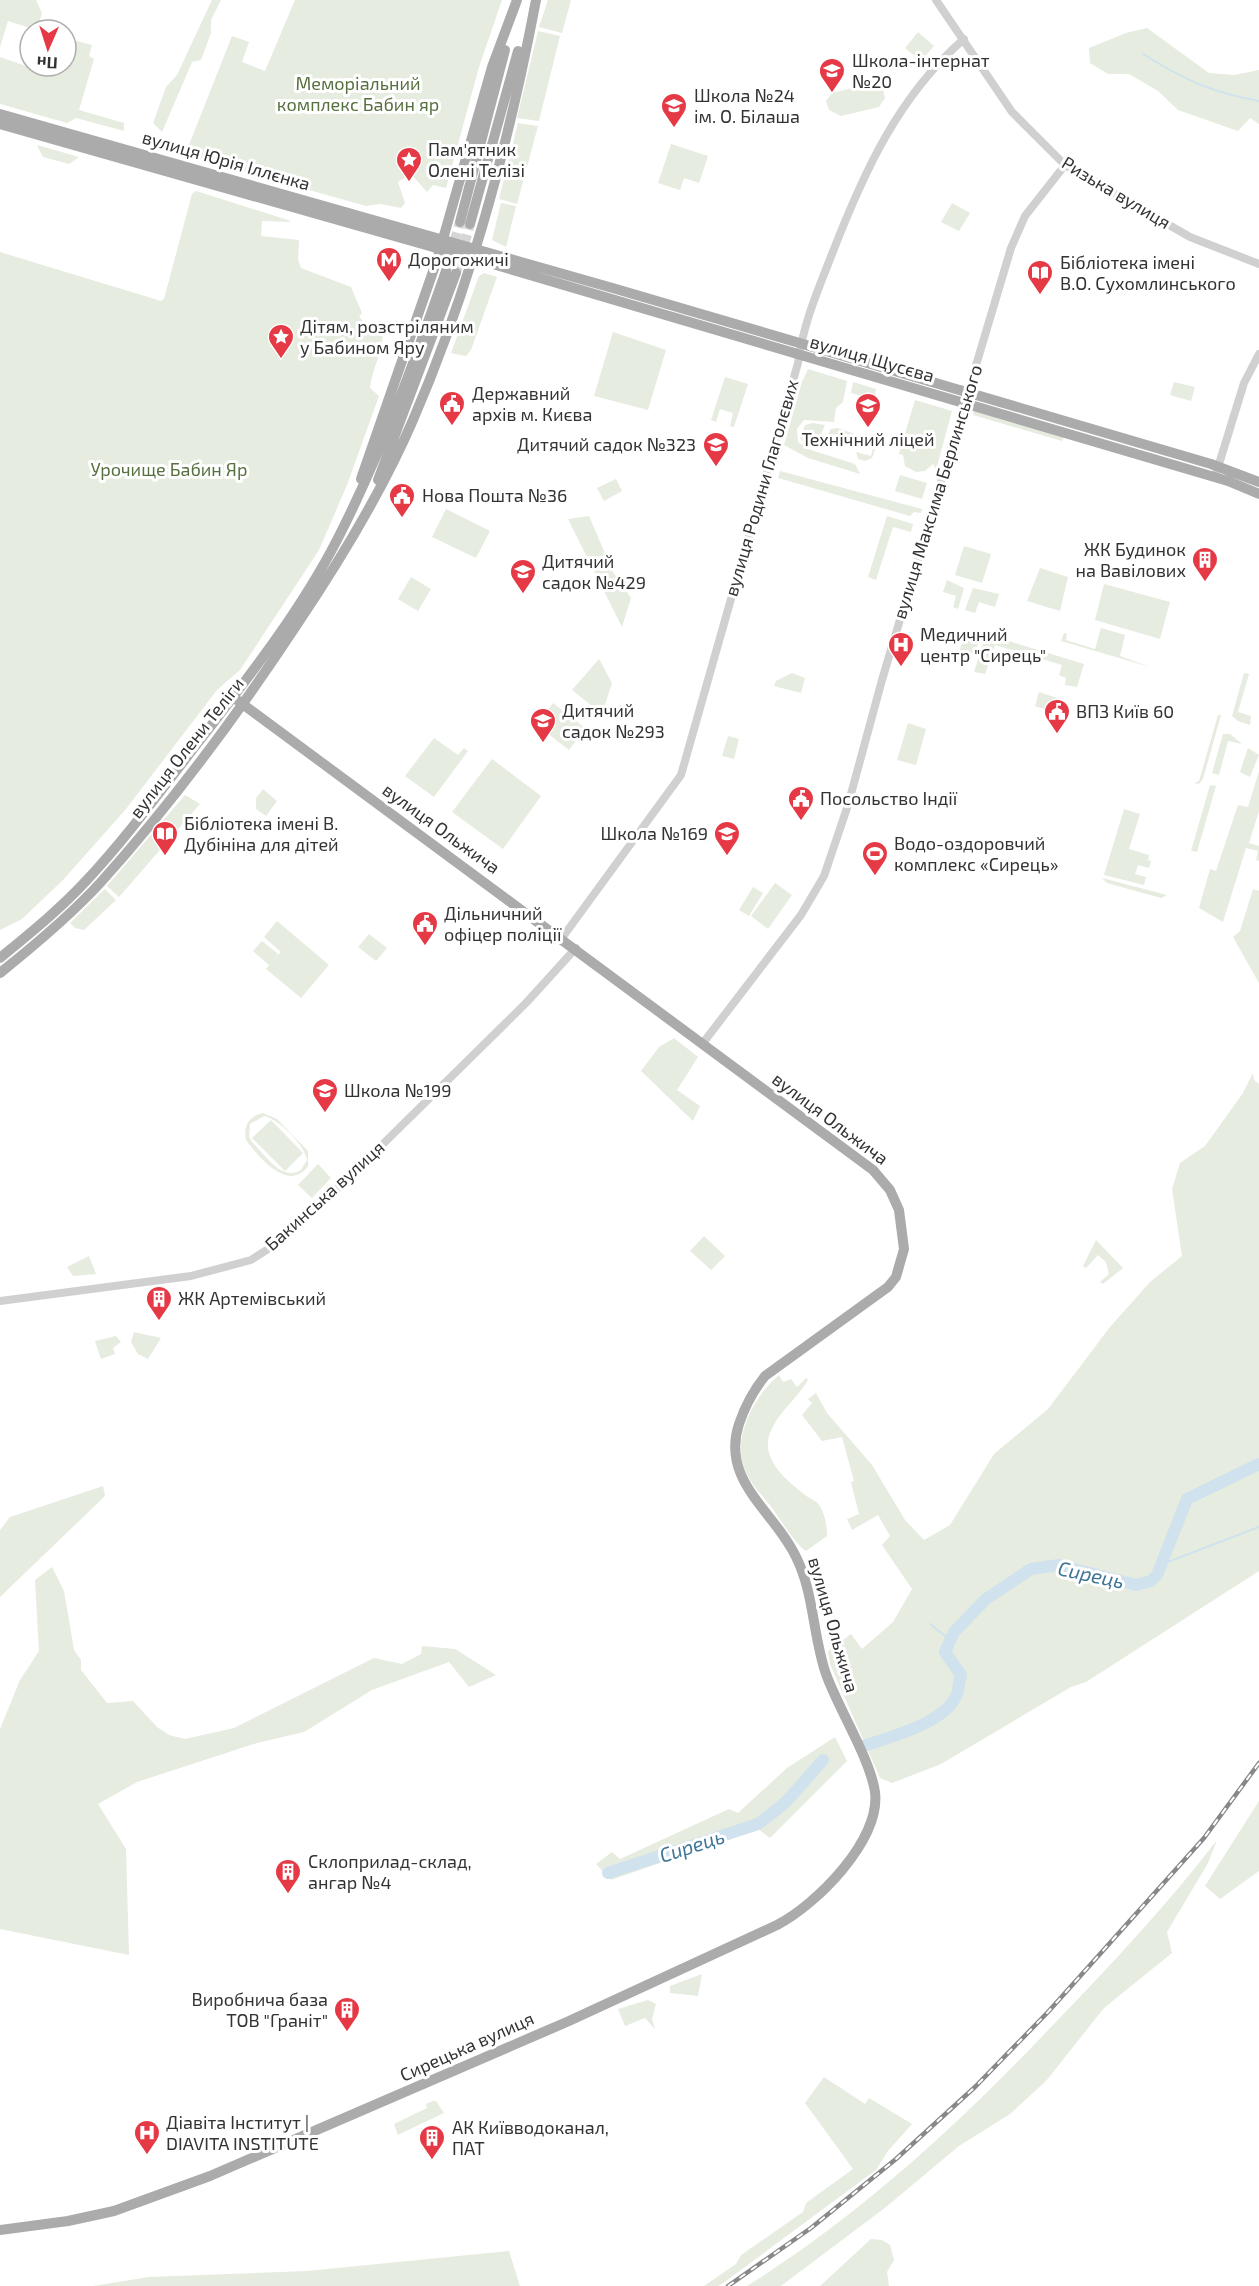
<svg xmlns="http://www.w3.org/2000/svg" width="1259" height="2286" viewBox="0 0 1259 2286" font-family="'Exo 2',sans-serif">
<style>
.green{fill:#e6ecdf;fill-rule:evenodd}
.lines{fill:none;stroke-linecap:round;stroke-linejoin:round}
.stream{stroke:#cfe2ee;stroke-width:2}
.river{stroke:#cfe2ee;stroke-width:12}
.major-tunnel{stroke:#d6d6d6;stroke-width:10;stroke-dasharray:10 5;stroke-linecap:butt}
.minor{stroke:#d0d0d0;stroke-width:8}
.major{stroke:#ababab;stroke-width:10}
.rail-casing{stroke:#888;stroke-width:4.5}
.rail{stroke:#fff;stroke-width:2;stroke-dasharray:7;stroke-linecap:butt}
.labels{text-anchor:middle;stroke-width:6;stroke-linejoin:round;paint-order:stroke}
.poi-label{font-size:18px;fill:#333;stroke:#fff;text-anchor:start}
.park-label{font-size:18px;fill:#56703f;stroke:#fff}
.street-label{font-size:18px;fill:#333;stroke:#fff}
.water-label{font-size:20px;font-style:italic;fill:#3f7597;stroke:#fff}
</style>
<rect width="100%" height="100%" fill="#fff"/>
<path class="green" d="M0 0H36L42 13 37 30 8 21 0 47Z
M212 0H221L211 20V33L201 60 192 62 162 132 153 123 166 87 177 75Z
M295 0H502L479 67 446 188 433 185 427 192 411 174 398 182 405 203 401 208 381 204 366 206 185 155 232 36 249 42 242 62 265 71Z
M548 0H571L562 33 539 27Z
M1147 28 1209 73 1234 75 1259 70V124L1250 118 1238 131 1178 110 1158 91 1129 74H1108L1090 63 1089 48 1126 33Z
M538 31 560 36 539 121 517 118Z
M918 32 934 46 921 61 905 48Z
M66 38 92 45 89 56 94 59 79 110 124 123V131L76 118 67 123 0 104V57L32 68 66 66Z
M868 84 883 89 885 98 879 107 841 116 829 110 826 101 832 93Z
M518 123 538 126 517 204 499 199Z
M671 144 708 156 699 183 684 178 680 190 658 183Z
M37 145 79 157 69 164 43 157Z
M196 191 288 220 291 222 262 221 261 236 299 240 298 259 301 268 351 287 362 313 359 317 371 328 383 333C382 354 372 369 370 388L379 396 347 485 319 550 240 670 217 690 126 809 63 880 22 919 0 930V252L161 301 164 299 192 194Z
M501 203 516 206 506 247 492 240Z
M952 203 970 213 959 231 941 222Z
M484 273 497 277 471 350 466 356 451 353 479 276Z
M613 332 666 350 648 410 594 396Z
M808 369 847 381 843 402 836 408 834 422 804 420 797 429 798 442 808 449 855 464 860 474 808 458 784 445 802 382Z
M725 377 748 384 734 427 730 426 733 413 720 409 716 422 711 420Z
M853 382 876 389 874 399 851 393Z
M1174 382 1195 387 1191 401 1170 395Z
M915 400 952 411 936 470 933 464 925 471 916 472 905 466 903 455 899 454Z
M974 410 1064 437 1062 441 973 415Z
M813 423 825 425 817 443 806 445 800 438 805 425Z
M837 428 873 440 875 450 872 458 865 461 858 459 856 452 871 456 873 449 866 446 868 439 858 436 855 443 828 434 831 429Z
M780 471 922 509 921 513 914 512 910 516 778 478Z
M900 475 927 483 922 499 895 491Z
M616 479 622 491 604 501 597 488Z
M446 509 490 531 476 558 432 537Z
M589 516 613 572 631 598 622 627 568 519Z
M887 516 913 524 911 532 893 527 876 580 868 577Z
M964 546 991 554 982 583 955 575Z
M1040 568 1068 577 1060 611 1027 601Z
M411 577 431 589 418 611 398 599Z
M947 580 964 588 958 609 953 607 956 596 943 592Z
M1104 584 1170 602 1160 639 1095 620Z
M973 588 999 594 995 607 979 602 975 613 965 610Z
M1101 628 1125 635 1120 656 1150 667 1061 641 1064 633 1067 634 1066 640 1095 649Z
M966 629 981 633 975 654 959 653Z
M986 634 1084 664 1077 687 1065 685 1066 678 1059 675 1062 665 995 645 985 674 974 672Z
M599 659 612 683 602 714 572 690Z
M792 673 805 678 801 693 774 686 776 681Z
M1244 673 1249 674 1238 712 1251 716 1250 725 1238 721 1232 716Z
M1039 692 1063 700 1059 714 1035 706Z
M553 703 585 728 569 750 537 725Z
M1218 715H1221L1203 779 1199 784 1194 783 1199 781Z
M908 723 926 729 916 765 897 760Z
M1223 734H1230L1242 744 1228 741 1219 775 1212 773Z
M728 736 739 739 734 759 722 756Z
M434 738 458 755 464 748 468 751 434 797 405 776Z
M1248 748 1259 755 1250 777 1240 772Z
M492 759 541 796 503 849 452 812Z
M1259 771V811L1249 843 1259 846V861L1256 860 1258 851 1246 848 1223 922 1199 908 1210 869 1216 871 1238 805 1248 807Z
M1210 785 1216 786 1197 852 1191 851Z
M263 789 277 801 266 816 256 809V798Z
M185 795 200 804 119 897 107 886Z
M1124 809 1140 814 1129 849 1149 855 1148 860 1151 861 1149 868 1138 865 1135 874 1146 877 1144 885 1104 875Z
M1102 878 1167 895 1161 898 1107 883Z
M775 883 792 895 768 929 751 916Z
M753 887 763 893 749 916 739 910Z
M105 889 116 900 84 930 75 928 70 923Z
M1253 889 1259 891V983L1233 937 1240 931Z
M277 921 329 965 301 998 266 969 269 965 253 951 262 941 278 954 272 961 281 952 264 937Z
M369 934 387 948 376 961 358 947Z
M674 1038 698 1057 677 1090 700 1106 693 1121 641 1071 659 1047Z
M1253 1073 1254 1080 1259 1084V1571L1086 1682 1071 1687 941 1764 892 1783 880 1778 830 1664 828 1651 851 1634 862 1649 893 1622 912 1589 882 1545 890 1536 878 1515 852 1530 847 1519 859 1514 851 1482 854 1481 842 1437 822 1441 802 1415 812 1403 808 1399 816 1393 827 1413 872 1465 905 1520 924 1540 950 1525 994 1454 1048 1409 1110 1327 1150 1282 1182 1256 1172 1189 1180 1163 1205 1146 1243 1093Z
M263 1113 277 1119 308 1151V1166C289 1193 259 1158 246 1140 243 1126 249 1116 263 1113ZM264 1116C279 1119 305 1145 307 1160L301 1170C282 1182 265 1155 252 1142L249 1137 250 1124Z
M271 1120 303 1153 285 1171 252 1138Z
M318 1164 331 1178 312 1198 298 1185Z
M704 1236 725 1256 711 1270 690 1251Z
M1096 1240 1123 1268 1103 1284 1100 1282 1109 1274 1106 1262 1098 1255 1086 1268 1083 1266Z
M89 1256 96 1274 73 1276 67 1267Z
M134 1332 161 1338 148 1359 138 1354 131 1342Z
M116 1336 121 1342 113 1348 115 1354 101 1359 95 1341Z
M779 1375 783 1382 791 1379 797 1387 806 1378 808 1380C797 1399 778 1412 770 1433 760 1459 787 1481 804 1494 808 1498 816 1500 819 1505 825 1513 827 1527 827 1536L806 1551C798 1547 780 1520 775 1512 765 1497 751 1486 745 1470 731 1438 755 1395 779 1375Z
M103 1486 105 1496 0 1597V1530L10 1517Z
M52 1567 64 1591 74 1650 81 1660V1670L107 1703 133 1701 157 1727 169 1735 185 1739 234 1728 374 1658 402 1664 421 1654 422 1646 455 1649 496 1675 469 1687 449 1662 372 1690 304 1732 257 1743 137 1782 98 1804 126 1849 129 1955 0 1929V1729L20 1680 39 1651 35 1580Z
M835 1737 847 1761 770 1838 758 1829 611 1880 596 1864 612 1852 620 1859 729 1809 738 1813 787 1768Z
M1259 1801V1871L1220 1899 1205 1886Z
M1217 1840 1208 1863 1167 1932 1172 1953 1104 2008 1046 2081 1010 2114 959 2146 886 2207 781 2286H747C862 2214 961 2122 1054 2024 1111 1965 1167 1905 1217 1840Z
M702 1974 698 1996 670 1993V1986Z
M648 2000 656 2004 652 2019 655 2029 645 2018 625 2026 618 2009Z
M824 2077 865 2104 869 2098 912 2124 888 2151 876 2170 726 2281 718 2286H704L736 2264 741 2255 803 2212 806 2203 853 2169 805 2103Z
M433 2101H436L444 2113 398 2135 394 2124 427 2108 426 2104Z
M871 2239 882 2240 890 2245 894 2260 887 2272 889 2286H820Z
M509 2251 520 2286H93L149 2277 307 2271Z"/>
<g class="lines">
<path class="stream" d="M1143 54C1185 80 1210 92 1259 101
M1160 1565 1259 1527
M930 1624 949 1639"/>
<path class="river" d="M863 1746C890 1737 946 1723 957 1694 959 1688 959 1681 961 1675L945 1652 954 1632 986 1599 1031 1569 1059 1565 1136 1585 1151 1581 1157 1575 1187 1499 1259 1464
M608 1873 758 1824 785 1803 823 1760"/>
<path class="major-tunnel" d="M446 271 460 222
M456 273 470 224"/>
<path class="minor" d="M936 0 1012 112 1065 165 1190 237 1259 264
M1215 477 1244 383 1259 354
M562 938 681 775 798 363C803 324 818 290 832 254 863 174 898 96 964 39
M703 1043 801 915 824 876 848 805 882 680 1011 248 1025 216 1065 165
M0 1301 191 1276 251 1260 276 1244 315 1211 526 1003 576 948"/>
<path class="major" d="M0 114 616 289 1211 464 1259 482
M0 124 486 262 1228 481 1259 494
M460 222 505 50
M470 224 518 51
M361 479 437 260 492 67 517 0
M378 480 456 273
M0 958C29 934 59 910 85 882 129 835 167 782 207 731 254 670 302 608 337 540 381 454 414 363 446 271
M0 973C35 945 71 915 101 882 174 801 238 714 298 623 341 559 382 492 413 420 471 286 509 143 536 0
M0 2230 68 2221 114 2211 210 2176 569 2021 777 1925C816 1905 881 1840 875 1792 870 1758 838 1708 826 1674 813 1637 814 1594 797 1559 776 1512 720 1482 739 1424 745 1406 753 1391 765 1376L870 1300 888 1287 896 1277 904 1249 899 1210 890 1190 873 1170 233 697"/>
<defs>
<path id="rail" d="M728 2286 811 2228 896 2159 975 2087 1048 2012 1204 1838 1259 1763"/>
</defs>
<use href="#rail" class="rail-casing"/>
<use href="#rail" class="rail"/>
</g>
<defs>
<symbol id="school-pin" viewBox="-11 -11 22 30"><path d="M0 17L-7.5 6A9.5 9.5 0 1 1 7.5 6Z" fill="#e63946" stroke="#fff"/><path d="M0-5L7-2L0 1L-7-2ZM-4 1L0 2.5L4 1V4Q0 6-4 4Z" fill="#fff"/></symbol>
<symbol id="sight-pin" viewBox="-11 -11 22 30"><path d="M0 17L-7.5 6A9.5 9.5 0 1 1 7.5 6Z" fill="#e63946" stroke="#fff"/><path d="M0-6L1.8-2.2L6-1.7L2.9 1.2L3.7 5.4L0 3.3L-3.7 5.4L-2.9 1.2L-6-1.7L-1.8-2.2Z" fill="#fff"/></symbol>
<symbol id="metro-pin" viewBox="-11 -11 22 30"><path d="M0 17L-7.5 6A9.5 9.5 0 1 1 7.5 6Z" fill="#e63946" stroke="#fff"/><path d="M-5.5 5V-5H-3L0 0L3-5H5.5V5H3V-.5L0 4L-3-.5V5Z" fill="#fff"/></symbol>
<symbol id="library-pin" viewBox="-11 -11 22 30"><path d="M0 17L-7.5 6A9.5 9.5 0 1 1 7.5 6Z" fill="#e63946" stroke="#fff"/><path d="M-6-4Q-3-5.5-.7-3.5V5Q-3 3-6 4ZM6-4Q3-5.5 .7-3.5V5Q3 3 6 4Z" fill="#fff"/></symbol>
<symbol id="civic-pin" viewBox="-11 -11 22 30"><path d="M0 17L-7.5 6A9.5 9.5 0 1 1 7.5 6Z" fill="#e63946" stroke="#fff"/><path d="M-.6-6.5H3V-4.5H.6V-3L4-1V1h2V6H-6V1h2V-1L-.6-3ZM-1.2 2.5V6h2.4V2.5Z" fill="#fff"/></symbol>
<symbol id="building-pin" viewBox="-11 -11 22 30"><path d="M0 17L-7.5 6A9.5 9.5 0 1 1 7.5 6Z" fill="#e63946" stroke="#fff"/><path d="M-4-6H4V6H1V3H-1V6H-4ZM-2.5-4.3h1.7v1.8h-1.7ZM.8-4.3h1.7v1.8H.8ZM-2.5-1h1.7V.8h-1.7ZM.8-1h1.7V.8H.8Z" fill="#fff"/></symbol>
<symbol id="hospital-pin" viewBox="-11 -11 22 30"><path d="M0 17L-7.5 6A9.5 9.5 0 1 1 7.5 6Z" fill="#e63946" stroke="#fff"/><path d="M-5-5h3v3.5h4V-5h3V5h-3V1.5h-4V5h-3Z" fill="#fff"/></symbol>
<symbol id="stadium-pin" viewBox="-11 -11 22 30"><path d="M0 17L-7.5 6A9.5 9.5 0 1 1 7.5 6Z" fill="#e63946" stroke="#fff"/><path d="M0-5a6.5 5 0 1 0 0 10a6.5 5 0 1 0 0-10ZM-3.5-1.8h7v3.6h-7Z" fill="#fff"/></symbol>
</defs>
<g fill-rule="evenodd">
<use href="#school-pin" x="817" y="56" width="30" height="40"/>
<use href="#school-pin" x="659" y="91" width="30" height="40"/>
<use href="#sight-pin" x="394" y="145" width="30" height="40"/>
<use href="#metro-pin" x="374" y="245" width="30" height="40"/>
<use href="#library-pin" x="1025" y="258" width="30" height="40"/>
<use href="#sight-pin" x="266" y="322" width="30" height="40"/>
<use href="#civic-pin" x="437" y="389" width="30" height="40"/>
<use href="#school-pin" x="853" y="391" width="30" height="40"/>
<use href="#school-pin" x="701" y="430" width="30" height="40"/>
<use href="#civic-pin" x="387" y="481" width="30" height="40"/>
<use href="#building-pin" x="1190" y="545" width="30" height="40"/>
<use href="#school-pin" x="508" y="557" width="30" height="40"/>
<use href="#hospital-pin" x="886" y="630" width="30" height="40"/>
<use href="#civic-pin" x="1042" y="697" width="30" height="40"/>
<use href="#school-pin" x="528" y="706" width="30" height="40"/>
<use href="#civic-pin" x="786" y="784" width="30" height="40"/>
<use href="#library-pin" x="150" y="819" width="30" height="40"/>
<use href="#school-pin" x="712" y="819" width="30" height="40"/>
<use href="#stadium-pin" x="860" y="839" width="30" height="40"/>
<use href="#civic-pin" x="410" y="909" width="30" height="40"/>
<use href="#school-pin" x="310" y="1076" width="30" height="40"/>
<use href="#building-pin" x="144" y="1284" width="30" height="40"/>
<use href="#building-pin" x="273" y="1857" width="30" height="40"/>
<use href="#building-pin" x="332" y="1995" width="30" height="40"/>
<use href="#hospital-pin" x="132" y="2118" width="30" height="40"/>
<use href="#building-pin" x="417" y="2123" width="30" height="40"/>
</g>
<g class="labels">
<g class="poi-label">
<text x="852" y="67">Школа-інтернат<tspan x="852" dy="21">№20</tspan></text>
<text x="694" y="102">Школа №24<tspan x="694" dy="21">ім. О. Білаша</tspan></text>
<text x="428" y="156">Пам'ятник<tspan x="428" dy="21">Олені Телізі</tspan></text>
<text x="408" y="266">Дорогожичі</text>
<text x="1060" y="269">Бібліотека імені<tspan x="1060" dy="21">В.О. Сухомлинського</tspan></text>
<text x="300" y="333">Дітям, розстріляним<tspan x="300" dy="21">у Бабином Яру</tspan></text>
<text x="472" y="400">Державний<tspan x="472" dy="21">архів м. Києва</tspan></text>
<text x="868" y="446" text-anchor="middle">Технічний ліцей</text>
<text x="696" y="451" text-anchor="end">Дитячий садок №323</text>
<text x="422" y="502">Нова Пошта №36</text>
<text x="1186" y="556" text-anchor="end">ЖК Будинок<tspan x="1186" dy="21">на Вавілових</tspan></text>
<text x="542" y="568">Дитячий<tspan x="542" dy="21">садок №429</tspan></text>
<text x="920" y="641">Медичний<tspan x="920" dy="21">центр "Сирець"</tspan></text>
<text x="562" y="717">Дитячий<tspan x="562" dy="21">садок №293</tspan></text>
<text x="1076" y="718">ВПЗ Київ 60</text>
<text x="820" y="805">Посольство Індії</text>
<text x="184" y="830">Бібліотека імені В.<tspan x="184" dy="21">Дубініна для дітей</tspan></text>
<text x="708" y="840" text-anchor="end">Школа №169</text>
<text x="894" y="850">Водо-оздоровчий<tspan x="894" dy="21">комплекс «Сирець»</tspan></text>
<text x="444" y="920">Дільничний<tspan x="444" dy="21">офіцер поліції</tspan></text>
<text x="344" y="1097">Школа №199</text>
<text x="178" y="1305">ЖК Артемівський</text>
<text x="308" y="1868">Склоприлад-склад,<tspan x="308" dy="21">ангар №4</tspan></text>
<text x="328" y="2006" text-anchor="end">Виробнича база<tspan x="328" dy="21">ТОВ "Граніт"</tspan></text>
<text x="166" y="2129">Діавіта Інститут |<tspan x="166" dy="21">DIAVITA INSTITUTE</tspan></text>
<text x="452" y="2134">АК Київводоканал,<tspan x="452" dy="21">ПАТ</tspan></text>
</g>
<g class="park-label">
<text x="358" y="90">Меморіальний<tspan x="358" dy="21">комплекс Бабин яр</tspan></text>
<text x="169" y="476">Урочище Бабин Яр</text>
</g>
<g class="street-label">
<text transform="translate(226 161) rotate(16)" y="6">вулиця Юрія Іллєнка</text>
<text transform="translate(1116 193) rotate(31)" y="6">Ризька вулиця</text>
<text transform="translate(872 359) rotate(16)" y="6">вулиця Щусєва</text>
<text transform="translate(762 488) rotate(-74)" y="6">вулиця Родини Глаголєвих</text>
<text transform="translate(938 492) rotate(-73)" y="6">вулиця Максима Берлинського</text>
<text transform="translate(187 748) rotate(-52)" y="6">вулиця Олени Теліги</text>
<text transform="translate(441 829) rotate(36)" y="6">вулиця Ольжича</text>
<text transform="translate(830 1119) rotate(37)" y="6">вулиця Ольжича</text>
<text transform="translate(325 1196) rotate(-42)" y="6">Бакинська вулиця</text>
<text transform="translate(833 1625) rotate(74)" y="6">вулиця Ольжича</text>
<text transform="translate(467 2047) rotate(-24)" y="6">Сирецька вулиця</text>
</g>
<g class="water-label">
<text transform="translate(1091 1575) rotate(12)" y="7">Сирець</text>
<text transform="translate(692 1846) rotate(-18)" y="7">Сирець</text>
</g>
</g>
<g transform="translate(48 48) rotate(183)"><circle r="28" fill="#ffffff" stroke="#adadad" stroke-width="1.5"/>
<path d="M0-4.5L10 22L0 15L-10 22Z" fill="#e63946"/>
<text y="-9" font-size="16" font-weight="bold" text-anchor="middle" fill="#333333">Пн</text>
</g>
</svg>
